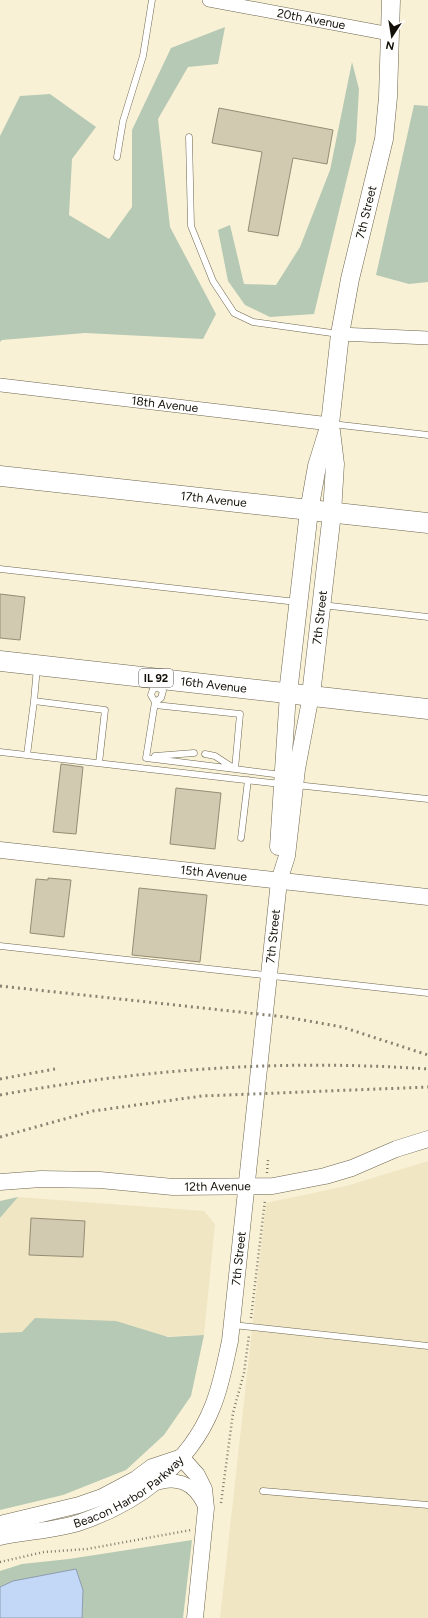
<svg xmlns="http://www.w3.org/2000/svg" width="428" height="1618" viewBox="0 0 428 1618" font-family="Figtree,sans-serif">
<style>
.built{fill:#f0e6c3}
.green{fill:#b5c9b4}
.water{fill:#c3d8f7;stroke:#8e9caf}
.building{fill:#d2cab0;stroke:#948c74}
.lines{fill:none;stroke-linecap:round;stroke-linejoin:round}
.service-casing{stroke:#6d654e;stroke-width:7}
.minor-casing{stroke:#6d654e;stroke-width:14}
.tertiary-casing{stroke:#6d654e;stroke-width:17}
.secondary-casing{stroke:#6d654e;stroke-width:19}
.primary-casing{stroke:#6d654e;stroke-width:21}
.path{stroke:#7e7967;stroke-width:2.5;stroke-dasharray:1 3;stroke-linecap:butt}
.service{stroke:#fff;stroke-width:6}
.minor{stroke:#fff;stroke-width:13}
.tertiary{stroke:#fff;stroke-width:16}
.secondary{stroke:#fff;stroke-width:18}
.primary{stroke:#fff;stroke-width:20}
.rail{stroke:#888370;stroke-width:3;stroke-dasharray:2 4;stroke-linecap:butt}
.labels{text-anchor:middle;stroke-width:3;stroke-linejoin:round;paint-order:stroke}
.shield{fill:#fefefe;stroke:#595750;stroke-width:1}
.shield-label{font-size:11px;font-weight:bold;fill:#120f06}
.street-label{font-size:12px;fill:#120f06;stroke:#fefefe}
</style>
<rect width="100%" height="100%" fill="#f9f1d6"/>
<path class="built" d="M428 1161V1618H220L266 1203 346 1186Z
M18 1197 204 1211 215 1224 204 1335 0 1342V1218Z"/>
<path class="green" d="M225 27 218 64 188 67 158 119 170 227 216 314 203 339 85 333 2 340 0 342V136L20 96 50 94 96 127 72 159 69 215 109 239 132 207V130L171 48Z
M352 62 359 89 356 141 314 314 270 317 245 305 228 281 218 230 230 225 244 284 276 285 300 247 330 170Z
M414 105 428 106V282L409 284 376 275Z
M18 1197 0 1218V1201Z
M35 1318 116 1321 168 1337 204 1335 191 1396 164 1435 126 1470 63 1495 0 1510V1333L22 1332Z
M192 1540 183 1618H0V1571L22 1564 69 1559Z"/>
<path class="water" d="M76 1569 83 1590 82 1618H0V1587L13 1581Z"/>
<path class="building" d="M219 108 333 130 327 164 293 158 278 236 248 231 262 152 212 143Z
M0 594 25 597 20 640 0 638Z
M61 764 83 767 76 834 53 832Z
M176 788 221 793 215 849 170 844Z
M48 878 71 880 64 937 30 933 36 879 48 880Z
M139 888 207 895 200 962 132 955Z
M31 1218 85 1221 83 1257 29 1255Z"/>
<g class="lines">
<defs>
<path id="service" d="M189 137 191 226 213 281 234 313 253 322 339 334
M117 157 123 121 143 56 152 0
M332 424 428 435
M0 569 297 602
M322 605 428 617
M34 701 37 667
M155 702 161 698 163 691 158 688
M155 705 240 714 235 769 146 758 155 702 151 695 153 689 158 688
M0 752 281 784
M205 754 215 756 235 769 282 775
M27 755 34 701 105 710 99 763
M155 756 194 753
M296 785 428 799
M241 838 248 780
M0 946 428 993
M233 1325 428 1346
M263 1491 428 1505"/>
<g id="minor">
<path id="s1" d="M209 0 390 34"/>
<path d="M340 334 428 338"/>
<path id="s2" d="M0 385 330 424"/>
<path d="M152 1485C176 1476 193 1482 204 1505"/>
</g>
<g id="tertiary">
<path d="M278 847 288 693"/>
<path id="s3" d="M0 850 428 897"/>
<path id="s4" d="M0 1182 41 1179 100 1180 173 1187 273 1186 325 1176 352 1168 396 1149 428 1139"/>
<path d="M181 1457 197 1475 204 1489 206 1508 195 1618"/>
<path d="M0 1524 79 1505 102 1497 136 1479 152 1467 179 1458"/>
<path id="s5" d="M0 1537C26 1531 55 1531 81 1522 137 1503 189 1465 212 1408 221 1387 225 1363 230 1341L279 881 287 856 297 769 311 695"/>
</g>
<g id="secondary">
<path id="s6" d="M288 693 309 511 317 466 330 424 340 334 350 279 384 139 388 97 391 0"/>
<path id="s7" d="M311 695 332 513 335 464 331 431"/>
</g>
<g id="primary">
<path id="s8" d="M0 476 428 523"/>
<path id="s9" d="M0 661 428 709"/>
</g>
</defs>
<use href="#service" class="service-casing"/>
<use href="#minor" class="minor-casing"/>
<use href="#tertiary" class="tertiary-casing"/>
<use href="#secondary" class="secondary-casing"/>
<use href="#primary" class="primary-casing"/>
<path class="path" d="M267 1173 268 1160
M251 1318 265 1200
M221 1503 233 1413 244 1373 249 1335
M0 1562 44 1552 87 1549 191 1530"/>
<use href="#service" class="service"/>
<use href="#minor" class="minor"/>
<use href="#tertiary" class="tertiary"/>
<use href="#secondary" class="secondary"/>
<use href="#primary" class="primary"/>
<path class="rail" d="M0 986 286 1017 342 1027 428 1055
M0 1079 55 1069
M0 1095C144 1069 281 1059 428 1069
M0 1137 93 1111 202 1096 428 1087"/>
</g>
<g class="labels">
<rect class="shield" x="139" y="669" width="34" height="18" rx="3"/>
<g class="shield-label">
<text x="156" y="682">IL 92</text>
</g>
<g class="street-label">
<text dy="4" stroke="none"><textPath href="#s1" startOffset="104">20th Avenue</textPath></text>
<text dy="4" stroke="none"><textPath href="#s6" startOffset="488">7th Street</textPath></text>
<text dy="4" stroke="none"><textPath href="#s2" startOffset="166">18th Avenue</textPath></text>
<text dy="4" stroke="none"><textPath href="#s8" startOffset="215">17th Avenue</textPath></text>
<text dy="4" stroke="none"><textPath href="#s7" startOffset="78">7th Street</textPath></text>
<text dy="4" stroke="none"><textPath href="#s9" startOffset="215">16th Avenue</textPath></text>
<text dy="4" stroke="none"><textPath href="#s3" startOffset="215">15th Avenue</textPath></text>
<text dy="4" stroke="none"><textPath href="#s5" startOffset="738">7th Street</textPath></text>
<text dy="4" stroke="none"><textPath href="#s4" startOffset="218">12th Avenue</textPath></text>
<text dy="4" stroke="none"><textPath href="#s5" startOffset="414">7th Street</textPath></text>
<text dy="4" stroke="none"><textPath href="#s5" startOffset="139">Beacon Harbor Parkway</textPath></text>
</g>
</g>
<g transform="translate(392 36) rotate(192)" stroke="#fefefe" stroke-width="3" paint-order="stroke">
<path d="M0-3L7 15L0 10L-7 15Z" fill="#120f06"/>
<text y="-6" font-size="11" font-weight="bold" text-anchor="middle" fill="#120f06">N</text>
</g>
</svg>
